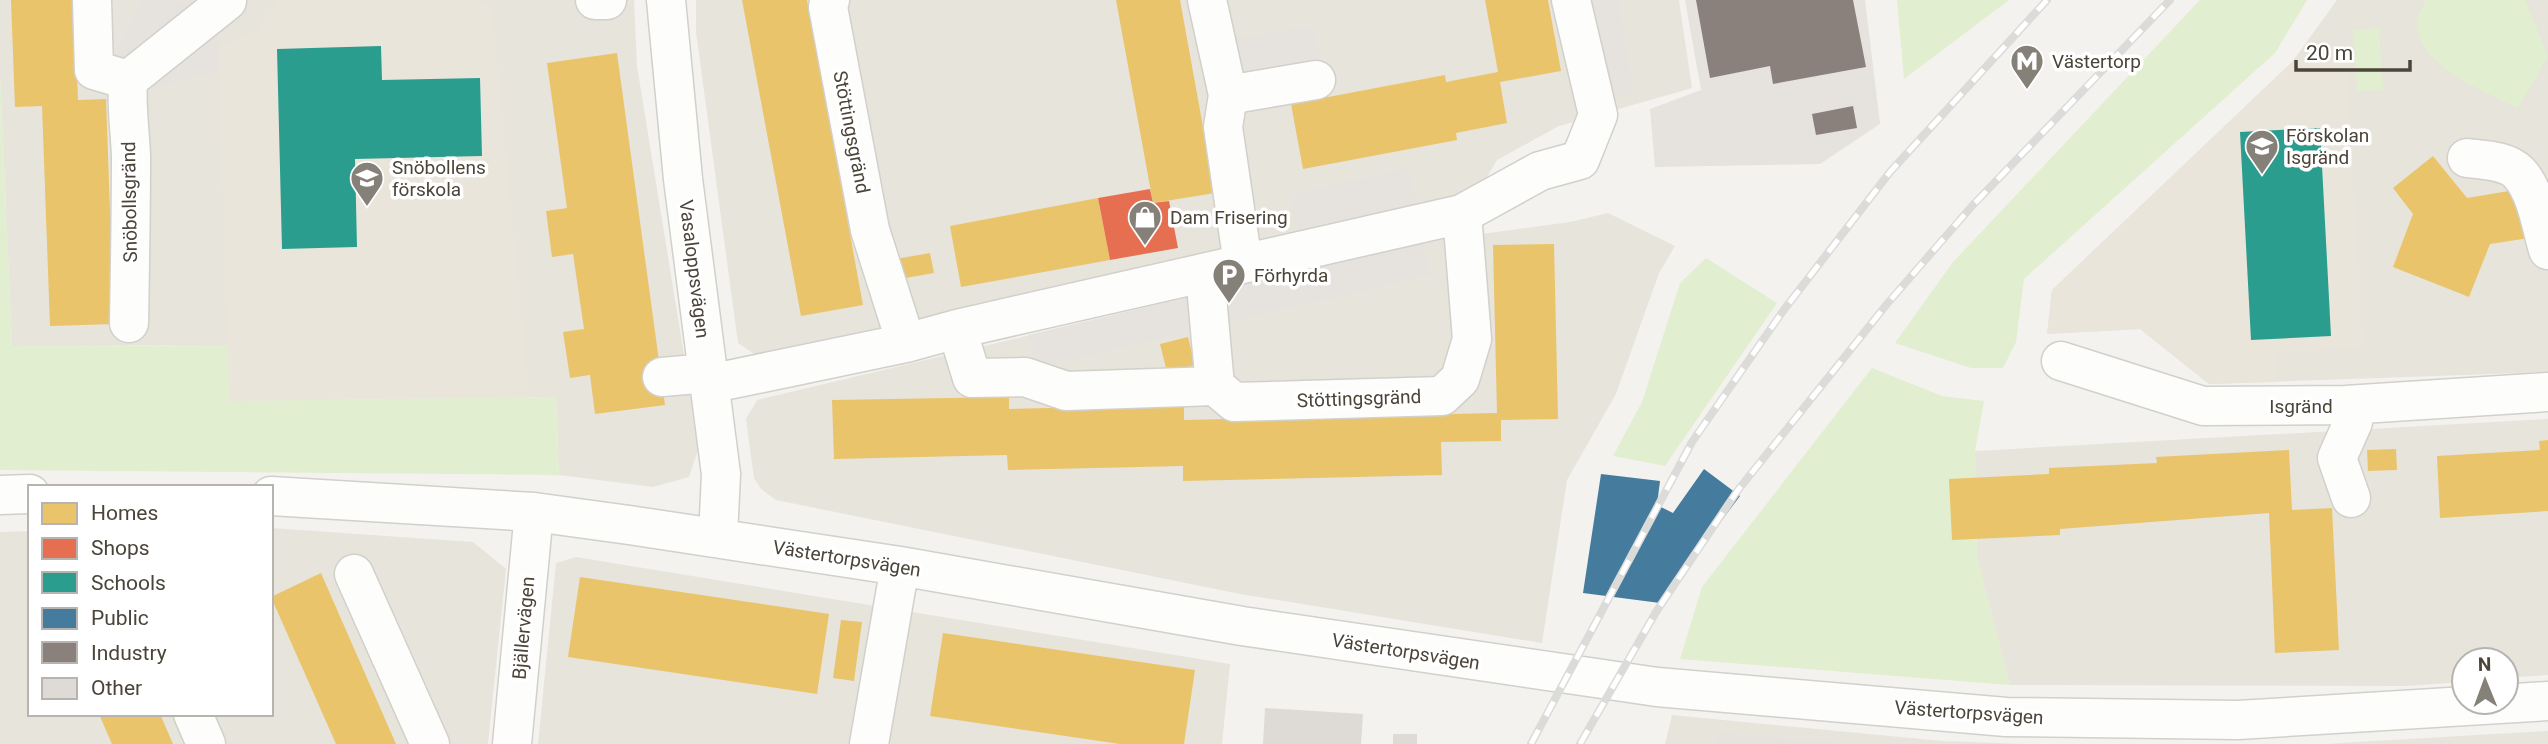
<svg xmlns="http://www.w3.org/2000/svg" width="2548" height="744" viewBox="0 0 2548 744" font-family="Roboto,sans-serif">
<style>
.residential{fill:#e7e4dc}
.industrial{fill:#e6e2de}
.education{fill:#eae5da}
.green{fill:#e1eecf}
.parking{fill:#e6e3df}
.homes{fill:#e9c46a}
.shops{fill:#e76f51}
.schools{fill:#2a9d8f}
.public{fill:#457b9d}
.industry{fill:#8a817c}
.building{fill:#dedbd6}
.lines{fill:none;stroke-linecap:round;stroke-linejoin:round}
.minor-casing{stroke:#d2d0cb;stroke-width:41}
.minor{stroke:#fdfdfc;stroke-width:38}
.rail-casing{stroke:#dbdbda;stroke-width:8}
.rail{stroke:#fff;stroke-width:5;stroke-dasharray:16;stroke-linecap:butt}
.labels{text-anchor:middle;stroke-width:7;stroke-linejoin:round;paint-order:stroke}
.poi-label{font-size:19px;fill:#4b4439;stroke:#fff;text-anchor:start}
.street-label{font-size:19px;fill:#4b4439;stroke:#fff}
</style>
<rect width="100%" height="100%" fill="#f4f2ee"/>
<path class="residential" d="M0 0H634L637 66 699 447 689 477 653 487 559 475 556 397 229 401 227 345 12 346 0 74Z
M696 0H1679L1692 88 1559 126 1497 160 1474 199 763 360 738 343 696 32Z
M2337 0H2548V372L2209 384 2140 329 2047 334 2052 290 2292 62Z
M1608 213 1675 246 1659 273 1616 394 1567 480 1542 643 1240 594 776 500 761 489 754 478 746 419 757 400 1422 242 1570 222Z
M2548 419V675L2506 678V660H2464V682L2406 686 2010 685 1977 558 1975 451Z
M271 528 473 542 506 569 488 744H0V532L30 531V714H271Z
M576 557 1230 664 1222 744H538L556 563Z
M1672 715 1942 741 2025 744H1665Z
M2548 731V744H2326L2374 741Z"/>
<path class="industrial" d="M1685 0H1865L1880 124 1820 164 1655 167 1650 109 1701 90Z"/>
<path class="education" d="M280 0H472L492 6 529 397 229 401 218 51 257 30Z
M2346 59 2363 348 2277 352 2276 382 2209 384 2140 329 2047 334 2052 290 2292 62Z"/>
<path class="green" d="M1897 0H2009L1904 79Z
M2200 0H2307L2275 53 2024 279 2016 342 2003 368H1971L1895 343 1953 262Z
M2426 0H2525L2548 56 2518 108C2487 93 2414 64 2417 20 2418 14 2423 6 2426 0Z
M2379 28 2383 90 2357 91 2353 30Z
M0 74 12 346 228 345 229 401 556 397 559 475 0 470Z
M1706 258 1777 303 1665 466 1613 456 1642 402 1680 283Z
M1872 368 1942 396 1984 401 1975 451 1977 558 2010 685 1680 659 1702 587Z"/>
<path class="parking" d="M143 0 199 4 218 39 219 71 136 93 112 57Z
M1584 0H1618L1634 94 1601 99Z
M1314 26 1320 65 1230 80 1223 41Z
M1408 168 1417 205 1297 232 1289 195Z
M1422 242 1430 275 1035 368 1028 335Z
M1718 733 1856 744H1717Z"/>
<path class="homes" d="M11 0H74L78 100 106 99 114 324 50 326 42 106 15 107Z
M742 0H807L863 305 801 316Z
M1116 0H1180L1215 193 1153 203Z
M1485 0H1548L1561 71 1500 82 1507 123 1456 133 1457 140 1303 169 1291 104 1445 75 1446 82 1498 72Z
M617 53 665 405 595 414 590 375 570 378 563 332 584 329 573 254 552 257 546 211 567 208 547 63Z
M2433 156 2467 198 2521 189 2529 238 2490 244 2469 297 2393 267 2413 214 2393 188Z
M1098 198 1110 260 961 287 950 226Z
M1554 244 1558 419 1501 420V441L1441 442 1442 475 1183 481V466L1008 470 1007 455 834 459 832 400 1009 397V409L1184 405V420L1497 413 1493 245Z
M930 253 934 273 900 279 896 259Z
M1188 337 1195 365 1167 372 1160 344Z
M2548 440V511L2440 518 2437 456 2540 450 2539 441Z
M2396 449 2397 470 2368 471 2367 450Z
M2289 450 2292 510 2332 508 2339 650 2275 653 2269 513 2060 529V535L1952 540 1949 479 2049 474V468L2157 463 2156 457Z
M321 573 338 612 396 744H336L271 597Z
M580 577 829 614 817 694 568 657Z
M841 620 862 622 854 681 833 678Z
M943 633 1195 670 1184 744H1120L930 716Z
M99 714H160L173 744H112Z"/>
<path class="shops" d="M1150 189 1153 203 1169 201 1178 248 1110 260 1098 198Z"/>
<path class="schools" d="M381 46 382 80 480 78 482 156 355 159 357 247 282 249 277 49Z
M2320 128 2331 336 2251 340 2240 132Z"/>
<path class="public" d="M1704 469 1740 496 1660 603 1583 593 1601 474 1660 481 1657 505 1673 513Z"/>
<path class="industry" d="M1696 0H1853L1866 67 1773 84 1770 66 1710 78Z
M1853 106 1857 128 1816 135 1812 114Z"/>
<path class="building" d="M1265 708 1363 714 1361 744H1263Z
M1393 734H1417V744H1393Z"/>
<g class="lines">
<defs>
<path id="minor" d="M92 0 94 70 128 80C126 106 130 130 131 156 131 212 130 268 129 323
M595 0H607
M666 0 683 179 721 474 718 537
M830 0 828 7 870 230 906 343
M1207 0 1228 95 1223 127 1243 264
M128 80 227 1 219 0
M1228 95 1316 80
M2467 158C2483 160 2507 160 2519 173 2536 191 2541 226 2548 250
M1205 274 1215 386 1234 402 1442 396 1460 379 1472 339 1462 214
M957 329 972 378 1025 377 1066 391 1215 386
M2061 361 2203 406 2346 405 2548 392
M662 377 708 373
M709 384 906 343 957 329 1462 214 1540 171 1580 160 1598 115 1571 0
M2346 405 2353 422 2337 458 2351 498
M0 495 30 494
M271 496 534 512 629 525 900 566 1242 626 1657 687 2006 717 2238 720 2548 701
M354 574 430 744
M193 714 206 744
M512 744 534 512
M869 744 900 566"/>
</defs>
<use href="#minor" class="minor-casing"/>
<use href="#minor" class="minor"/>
<defs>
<path id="rail" d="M1531 744 1692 442 1783 311 1890 172 2047 0
M1580 744 1656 612 1738 490 1887 304 1972 206 2170 0"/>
</defs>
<use href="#rail" class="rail-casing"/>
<use href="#rail" class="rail"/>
</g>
<defs>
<symbol id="metro-pin" viewBox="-11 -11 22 30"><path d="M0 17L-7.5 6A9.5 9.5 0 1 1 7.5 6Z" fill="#868178" stroke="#fff"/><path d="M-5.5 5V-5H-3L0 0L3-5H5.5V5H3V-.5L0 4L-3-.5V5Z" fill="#fff"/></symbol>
<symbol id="school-pin" viewBox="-11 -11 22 30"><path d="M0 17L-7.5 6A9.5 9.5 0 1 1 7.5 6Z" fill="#868178" stroke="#fff"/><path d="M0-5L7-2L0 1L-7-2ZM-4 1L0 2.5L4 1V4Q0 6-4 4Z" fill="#fff"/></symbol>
<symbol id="shop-pin" viewBox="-11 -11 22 30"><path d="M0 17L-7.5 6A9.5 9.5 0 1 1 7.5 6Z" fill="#868178" stroke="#fff"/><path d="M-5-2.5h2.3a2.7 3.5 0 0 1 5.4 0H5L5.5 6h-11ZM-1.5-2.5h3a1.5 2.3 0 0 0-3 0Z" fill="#fff"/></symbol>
<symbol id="parking-pin" viewBox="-11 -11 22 30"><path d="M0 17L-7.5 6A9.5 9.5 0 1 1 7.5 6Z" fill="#868178" stroke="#fff"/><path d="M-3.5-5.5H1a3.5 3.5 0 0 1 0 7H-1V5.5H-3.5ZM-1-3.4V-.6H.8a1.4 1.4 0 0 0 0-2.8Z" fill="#fff"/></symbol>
</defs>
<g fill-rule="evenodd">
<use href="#metro-pin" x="2008" y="42" width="38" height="52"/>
<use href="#school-pin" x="2243" y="127" width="38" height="52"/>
<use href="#school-pin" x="348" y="159" width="38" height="52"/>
<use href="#shop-pin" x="1126" y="198" width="38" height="52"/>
<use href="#parking-pin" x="1210" y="256" width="38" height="52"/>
</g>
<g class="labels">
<g class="poi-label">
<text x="2052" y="68">Västertorp</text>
<text x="2286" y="142">Förskolan<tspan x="2286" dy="22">Isgränd</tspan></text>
<text x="392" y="174">Snöbollens<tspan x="392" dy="22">förskola</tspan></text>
<text x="1170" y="224">Dam Frisering</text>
<text x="1254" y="282">Förhyrda</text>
</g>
<g class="street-label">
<text transform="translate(852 132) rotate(79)" y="7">Stöttingsgränd</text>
<text transform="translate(129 202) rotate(-91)" y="7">Snöbollsgränd</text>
<text transform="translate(695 269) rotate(83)" y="7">Vasaloppsvägen</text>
<text transform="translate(1359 398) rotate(-2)" y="7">Stöttingsgränd</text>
<text x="2301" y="413">Isgränd</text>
<text transform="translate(847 558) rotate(9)" y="7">Västertorpsvägen</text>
<text transform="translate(523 628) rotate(-85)" y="7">Bjällervägen</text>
<text transform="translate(1406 651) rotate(9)" y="7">Västertorpsvägen</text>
<text transform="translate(1969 712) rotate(4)" y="7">Västertorpsvägen</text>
</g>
</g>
<rect x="28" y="485" width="245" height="231" fill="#ffffff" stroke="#b7b4b0" stroke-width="2"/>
<rect x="42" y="503" width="35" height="21" fill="#e9c46a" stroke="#b7b4b0" stroke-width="2"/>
<text x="91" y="520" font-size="21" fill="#4b4439">Homes</text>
<rect x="42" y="538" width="35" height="21" fill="#e76f51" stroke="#b7b4b0" stroke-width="2"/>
<text x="91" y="555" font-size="21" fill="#4b4439">Shops</text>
<rect x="42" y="572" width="35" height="21" fill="#2a9d8f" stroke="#b7b4b0" stroke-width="2"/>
<text x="91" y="590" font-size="21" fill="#4b4439">Schools</text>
<rect x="42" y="608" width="35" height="21" fill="#457b9d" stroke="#b7b4b0" stroke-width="2"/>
<text x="91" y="625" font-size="21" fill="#4b4439">Public</text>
<rect x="42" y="642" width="35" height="21" fill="#8a817c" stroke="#b7b4b0" stroke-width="2"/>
<text x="91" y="660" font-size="21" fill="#4b4439">Industry</text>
<rect x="42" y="678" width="35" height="21" fill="#dedbd6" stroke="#b7b4b0" stroke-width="2"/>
<text x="91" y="695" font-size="21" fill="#4b4439">Other</text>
<g transform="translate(2485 681) rotate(359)"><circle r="33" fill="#ffffff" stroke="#b7b4b0" stroke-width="2"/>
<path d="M0-5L12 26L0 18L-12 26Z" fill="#868178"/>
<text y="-10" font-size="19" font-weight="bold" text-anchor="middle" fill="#4b4439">N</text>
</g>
<path d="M2296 60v10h114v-10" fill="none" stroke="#4b4439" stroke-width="3.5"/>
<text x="2306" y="60" font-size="21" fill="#4b4439" stroke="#ffffff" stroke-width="5" paint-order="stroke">20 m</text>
</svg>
